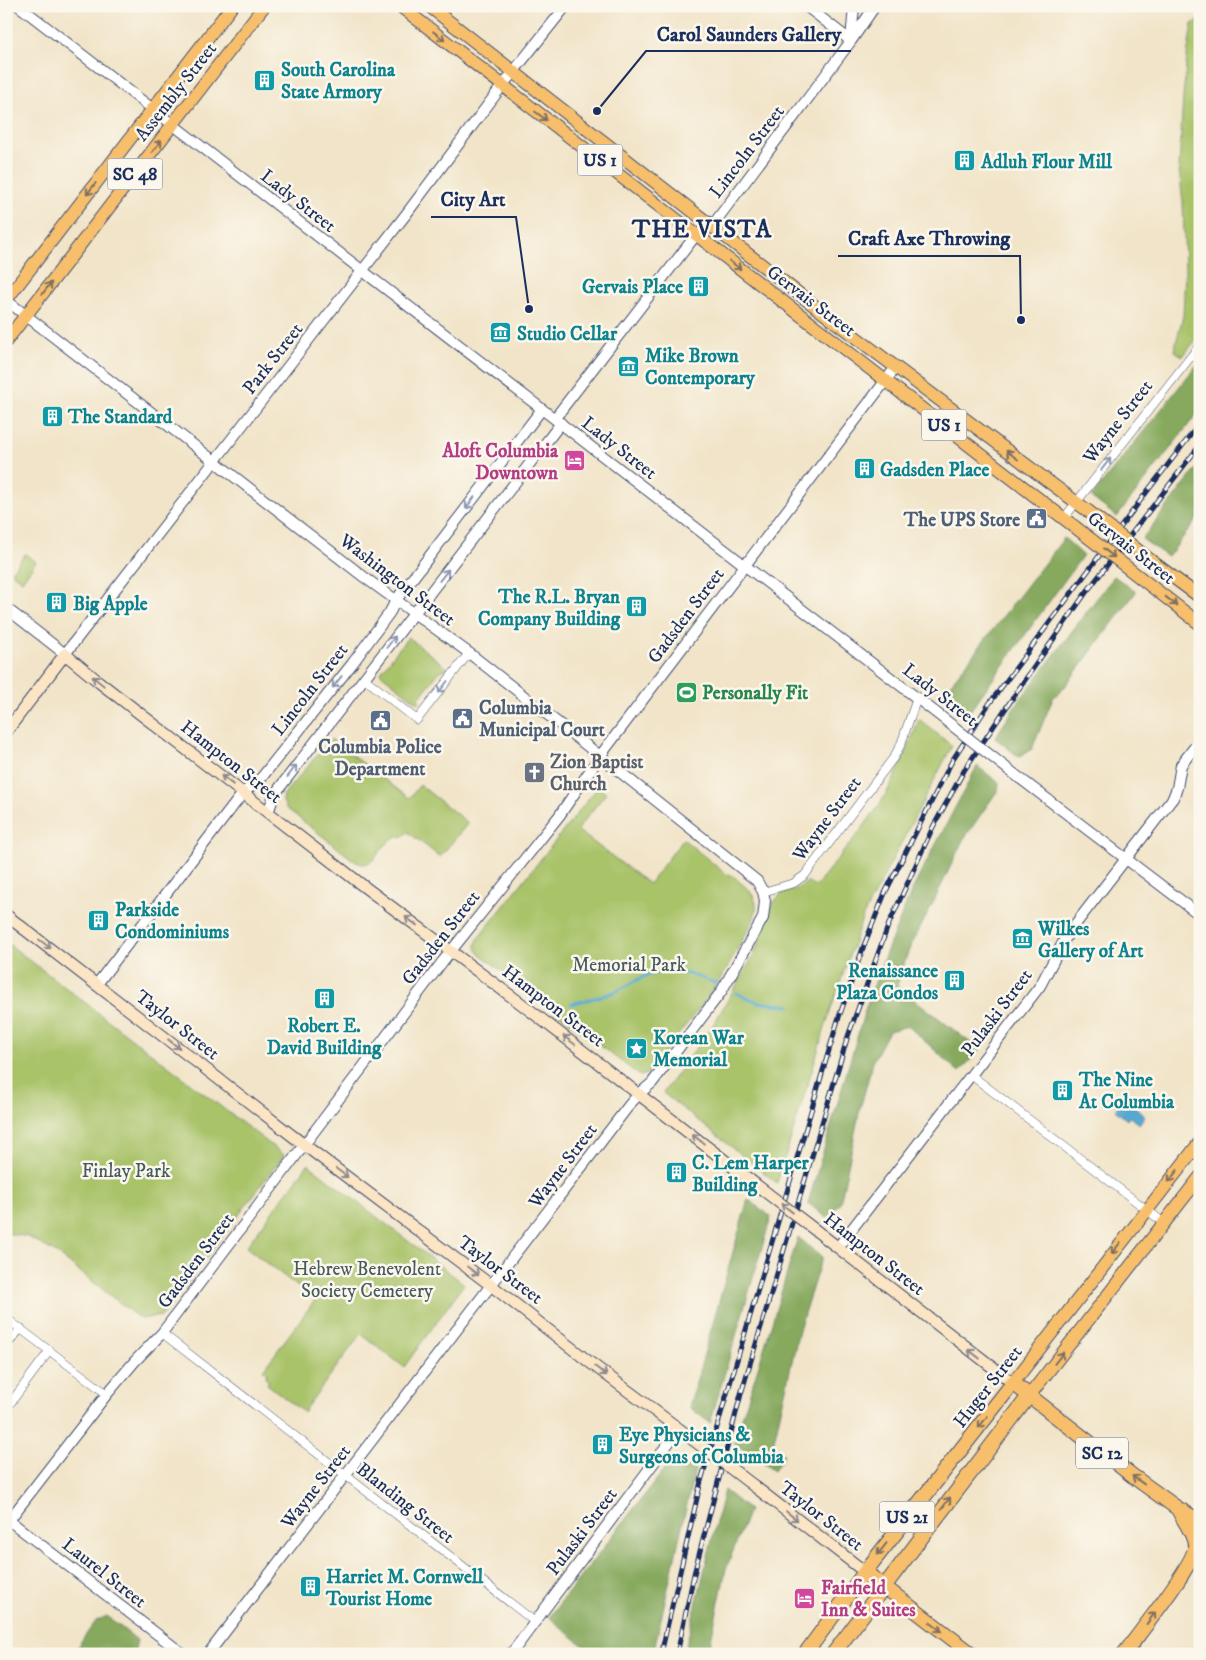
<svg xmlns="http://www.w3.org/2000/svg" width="1206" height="1660" viewBox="0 0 1206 1660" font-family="'IM FELL DW Pica',serif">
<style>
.green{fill:#a9c369;stroke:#627964}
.forest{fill:#86a95d;stroke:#506c5e}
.water{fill:#55a9d1;stroke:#386c98}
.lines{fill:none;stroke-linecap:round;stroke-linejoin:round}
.stream{stroke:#55a9d1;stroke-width:3}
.minor-casing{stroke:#3b4a6e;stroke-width:9}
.tertiary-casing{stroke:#3b4a6e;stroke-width:12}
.secondary-casing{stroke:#3b4a6e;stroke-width:13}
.primary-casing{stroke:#3b4a6e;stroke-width:14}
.trunk-casing{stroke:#3b4a6e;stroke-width:16}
.minor{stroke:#fff;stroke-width:8}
.tertiary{stroke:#fff;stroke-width:10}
.secondary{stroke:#fce5c4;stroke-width:11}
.primary{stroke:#f7bf6c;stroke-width:12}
.trunk{stroke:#f7bf6c;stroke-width:14}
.rail-casing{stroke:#1b2f5e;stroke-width:5}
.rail{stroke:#fbf7ec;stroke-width:3;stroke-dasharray:9;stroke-linecap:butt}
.tertiary-bridge-casing{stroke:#3b4a6e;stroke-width:12;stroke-linecap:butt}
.secondary-bridge-casing{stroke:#3b4a6e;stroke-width:13;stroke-linecap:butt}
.primary-bridge-casing{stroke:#3b4a6e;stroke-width:14;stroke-linecap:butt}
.tertiary-bridge{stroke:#fff;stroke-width:10}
.secondary-bridge{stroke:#fce5c4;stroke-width:11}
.primary-bridge{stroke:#f7bf6c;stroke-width:12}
.oneway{stroke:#7e7064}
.oneway2{stroke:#8d97ae}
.oneway3{stroke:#8c8a91}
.labels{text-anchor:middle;stroke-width:5;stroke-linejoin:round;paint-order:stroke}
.shield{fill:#fbf7ec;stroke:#5e6b89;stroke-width:1}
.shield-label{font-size:18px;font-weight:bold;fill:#1b2f5e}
.culture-label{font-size:19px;font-weight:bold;fill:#0d838f;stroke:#fbf7ec;text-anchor:start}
.street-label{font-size:19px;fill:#1b2f5e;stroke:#fbf7ec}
.hotel-label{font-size:19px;font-weight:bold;fill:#b23c85;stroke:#fbf7ec;text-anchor:end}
.service-label{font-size:19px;font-weight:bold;fill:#4e5e75;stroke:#fbf7ec;text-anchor:end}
.leisure-label{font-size:19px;font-weight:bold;fill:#27864d;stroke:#fbf7ec;text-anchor:start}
.worship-label{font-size:19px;font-weight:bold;fill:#5b616d;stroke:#fbf7ec;text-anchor:start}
.park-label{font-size:19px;fill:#465b61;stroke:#fbf7ec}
.district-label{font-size:24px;font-weight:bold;letter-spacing:1px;fill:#1b2f5e;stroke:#fbf7ec}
.leader{fill:none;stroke:#1b2f5e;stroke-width:2}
.callout-dot{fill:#1b2f5e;stroke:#fbf7ec;stroke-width:2}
.callout-label{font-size:20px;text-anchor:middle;font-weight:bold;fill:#1b2f5e;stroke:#fbf7ec;stroke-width:5;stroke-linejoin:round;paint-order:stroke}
</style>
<rect width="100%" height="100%" fill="#fbf7ec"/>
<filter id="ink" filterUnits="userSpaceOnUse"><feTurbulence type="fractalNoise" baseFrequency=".02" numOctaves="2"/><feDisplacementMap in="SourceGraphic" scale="10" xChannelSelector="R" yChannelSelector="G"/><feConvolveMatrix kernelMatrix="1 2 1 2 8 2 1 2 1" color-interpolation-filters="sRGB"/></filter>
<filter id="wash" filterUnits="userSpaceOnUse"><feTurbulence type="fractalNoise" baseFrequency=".0096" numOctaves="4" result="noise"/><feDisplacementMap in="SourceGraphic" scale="20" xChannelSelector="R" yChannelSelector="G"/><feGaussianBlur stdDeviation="1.12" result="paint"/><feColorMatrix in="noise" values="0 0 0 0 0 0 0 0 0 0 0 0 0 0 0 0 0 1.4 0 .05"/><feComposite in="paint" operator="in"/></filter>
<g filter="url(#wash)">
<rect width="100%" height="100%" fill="#f1e4c8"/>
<path class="green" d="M1200 20V335L1183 356 1174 351 1183 316 1185 271 1183 202 1179 169 1183 97 1187 56 1192 24Z
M25 554 36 562 22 581 11 572Z
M408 637 450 670H441L418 699 420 701 418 703 380 673Z
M919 719 952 746 863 916 829 1015 777 1183 663 1093 713 1025 754 955 773 903 781 894 794 890 808 882 816 886C836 860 859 834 878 807 896 779 908 750 919 719Z
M331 739 409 798 420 785 468 823 440 857 408 832 403 836 391 839 370 863 362 864 356 862 286 808 283 801 284 794Z
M598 787 606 793 577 830 649 884 683 839 726 874 732 875 749 890 753 896 756 903V910L753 921 725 972 701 1006 647 1074 640 1076 481 955C474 949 475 943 480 936Z
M6 942 284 1155 162 1316 140 1319 55 1252 28 1237 6 1233Z
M308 1164 464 1284 404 1367 361 1334 303 1412 267 1384 269 1380 265 1377 267 1373 263 1370 315 1300 246 1247Z"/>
<path class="forest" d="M1200 361V410L1117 517 1091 497Z
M1200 464V515L1168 557 1142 539Z
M1064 538 1083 555 967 715 942 695Z
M1114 576 1136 592 1063 689 1053 698 1032 749 1019 757 995 738 1016 705Z
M977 766 999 783 998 790 963 840 934 901 908 952 897 986 980 1050 959 1072 908 1026 889 1031 873 1061 860 1109 840 1204 827 1218 808 1203 866 1007 884 958 912 890Z
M748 1199 771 1217 710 1423 689 1407Z
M798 1237 822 1257 800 1326 773 1445 784 1455 774 1471 734 1443 763 1352Z
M675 1456 695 1469 653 1654H593L549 1617Z
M724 1490 749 1510 726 1569 708 1654H684Z
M107 1616 137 1640 134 1654H72L96 1621Z"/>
<path class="water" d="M1121 1095 1129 1099 1127 1104 1131 1107 1133 1105 1145 1116 1139 1124 1130 1116 1127 1120 1115 1110 1118 1107 1111 1102 1115 1096 1119 1098Z"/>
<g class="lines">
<path class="stream" d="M736 993 758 1002 790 1006
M571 1004C585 1000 601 997 615 992 626 987 635 980 646 976 669 966 695 975 717 984"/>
</g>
</g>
<g filter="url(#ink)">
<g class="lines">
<defs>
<path id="minor" d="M1064 518 1200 345
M364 678 417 720 469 653
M763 892 794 883 805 875 894 757 901 744 917 698
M971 1075 1164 1223
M6 1318 107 1394
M162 1333 535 1622
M6 1346 21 1328
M6 1409 50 1350"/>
<path id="tertiary" d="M19 6 935 712
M806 6 851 41
M851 40 854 6
M6 300 364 577 469 653 600 756 757 881 763 892 765 901 763 918 721 992 652 1083 639 1094 630 1104 208 1654
M555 418 696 235 712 226 851 41 875 6
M6 608 65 654 407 213 502 86 566 6
M1009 770 1200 915
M268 813 274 795 561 423
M97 984 243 793 262 777 352 664 390 612 396 600 542 409
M838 1247 1040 986 1067 935 1173 798 1177 788 1181 765 1200 740
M6 1518 183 1654
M6 1524 107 1394 135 1361 162 1333 443 961 559 816 600 756 896 367
M511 1654 679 1429"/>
<path id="secondary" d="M6 732 65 654 99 682 362 885 523 1005 750 1180
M6 915 303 1144 492 1286 588 1361 679 1429
M823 1236 1013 1383
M754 1486 865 1572"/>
<path id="primary" d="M400 6 1075 527
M429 6 830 318 1088 511
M6 300 232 6
M6 341 264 6
M1154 563 1200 597
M1142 579 1200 624
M1013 1383 1200 1142
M1029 1396 1200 1177"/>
<path id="trunk" d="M865 1572 972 1654
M805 1654 865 1572 1013 1383 1134 1477 1177 1508 1200 1521
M833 1654 1029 1396
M1124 1654C1137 1636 1197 1562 1195 1545 1194 1533 1184 1521 1179 1511"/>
</defs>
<use href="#minor" class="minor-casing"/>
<use href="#tertiary" class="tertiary-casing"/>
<use href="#secondary" class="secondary-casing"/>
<use href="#primary" class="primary-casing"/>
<use href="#trunk" class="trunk-casing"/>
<use href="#minor" class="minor"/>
<use href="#tertiary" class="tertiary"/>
<use href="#secondary" class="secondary"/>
<use href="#primary" class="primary"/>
<use href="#trunk" class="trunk"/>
<defs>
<path id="rail" d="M661 1654 701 1481 838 1020 863 948 885 893 953 759 989 704 1146 493 1200 423
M677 1654 694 1574 741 1394 847 1039 888 926 933 827 965 769 1018 690 1085 594 1200 445"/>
</defs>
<use href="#rail" class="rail-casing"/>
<use href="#rail" class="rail"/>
<defs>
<path id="tertiary-bridge" d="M935 712 1009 770"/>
<path id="secondary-bridge" d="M750 1180 823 1236
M679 1429 754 1486"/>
<path id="primary-bridge" d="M1088 511 1154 563
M1075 527 1142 579"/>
</defs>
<use href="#tertiary-bridge" class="tertiary-bridge-casing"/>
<use href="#secondary-bridge" class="secondary-bridge-casing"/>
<use href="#primary-bridge" class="primary-bridge-casing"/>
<use href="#tertiary-bridge" class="tertiary-bridge"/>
<use href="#secondary-bridge" class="secondary-bridge"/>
<use href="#primary-bridge" class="primary-bridge"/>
</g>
<defs><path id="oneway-shaft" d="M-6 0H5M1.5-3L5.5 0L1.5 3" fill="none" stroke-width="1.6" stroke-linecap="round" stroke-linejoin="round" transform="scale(1.25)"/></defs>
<g class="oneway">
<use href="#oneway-shaft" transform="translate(439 36) rotate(38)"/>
<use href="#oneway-shaft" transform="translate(541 116) rotate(37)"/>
<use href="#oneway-shaft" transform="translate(157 146) rotate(-52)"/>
<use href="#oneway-shaft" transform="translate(91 189) rotate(128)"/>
<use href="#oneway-shaft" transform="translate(735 265) rotate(37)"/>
<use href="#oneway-shaft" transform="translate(47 288) rotate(-52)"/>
<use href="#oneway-shaft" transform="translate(1012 455) rotate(-143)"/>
<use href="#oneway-shaft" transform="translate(1109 553) rotate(38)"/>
<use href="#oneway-shaft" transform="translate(1171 601) rotate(38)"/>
<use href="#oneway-shaft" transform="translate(1173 1176) rotate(128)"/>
<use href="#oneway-shaft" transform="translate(1116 1248) rotate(128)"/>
<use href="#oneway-shaft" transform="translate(1059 1358) rotate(-52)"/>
<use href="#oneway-shaft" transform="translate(983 1422) rotate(128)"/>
<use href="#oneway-shaft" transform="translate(1138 1480) rotate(-144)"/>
<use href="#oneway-shaft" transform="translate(946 1503) rotate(-53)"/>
<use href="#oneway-shaft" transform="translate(882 1549) rotate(128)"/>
<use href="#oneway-shaft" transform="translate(1151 1618) rotate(-54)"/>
<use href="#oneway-shaft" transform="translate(936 1627) rotate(37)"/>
</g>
<g class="oneway2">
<use href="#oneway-shaft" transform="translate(1106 464) rotate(-52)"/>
<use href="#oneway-shaft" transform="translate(470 503) rotate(127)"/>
<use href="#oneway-shaft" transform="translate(444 575) rotate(-52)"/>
<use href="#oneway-shaft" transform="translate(391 642) rotate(-53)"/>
<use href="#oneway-shaft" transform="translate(337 682) rotate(128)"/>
<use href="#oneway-shaft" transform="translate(443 687) rotate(127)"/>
<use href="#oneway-shaft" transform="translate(292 771) rotate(-53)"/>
</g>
<g class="oneway3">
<use href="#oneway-shaft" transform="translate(98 681) rotate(-141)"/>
<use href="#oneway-shaft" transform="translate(227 780) rotate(-142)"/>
<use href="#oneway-shaft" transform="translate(411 921) rotate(-144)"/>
<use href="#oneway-shaft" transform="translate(45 944) rotate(37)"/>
<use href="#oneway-shaft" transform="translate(569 1040) rotate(-143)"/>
<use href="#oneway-shaft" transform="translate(174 1044) rotate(38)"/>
<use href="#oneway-shaft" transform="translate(698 1139) rotate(-142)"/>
<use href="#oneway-shaft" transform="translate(342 1173) rotate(37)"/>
<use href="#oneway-shaft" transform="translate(787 1208) rotate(-142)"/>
<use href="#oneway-shaft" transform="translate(473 1271) rotate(37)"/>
<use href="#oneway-shaft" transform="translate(974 1354) rotate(-142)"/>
<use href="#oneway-shaft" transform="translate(601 1371) rotate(37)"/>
<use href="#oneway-shaft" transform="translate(792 1516) rotate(38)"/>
</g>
</g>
<defs>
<symbol id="building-square" viewBox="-11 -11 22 22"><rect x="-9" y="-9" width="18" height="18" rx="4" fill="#0f9aa8" stroke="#fbf7ec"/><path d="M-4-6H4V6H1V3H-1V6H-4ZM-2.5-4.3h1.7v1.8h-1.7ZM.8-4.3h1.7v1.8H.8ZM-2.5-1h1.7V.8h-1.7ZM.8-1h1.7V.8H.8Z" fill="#fff"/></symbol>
<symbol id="museum-square" viewBox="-11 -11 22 22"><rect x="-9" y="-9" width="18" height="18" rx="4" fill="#0f9aa8" stroke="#fbf7ec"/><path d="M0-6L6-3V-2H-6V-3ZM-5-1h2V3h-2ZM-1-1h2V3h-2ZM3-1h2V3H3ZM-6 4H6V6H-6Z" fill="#fff"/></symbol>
<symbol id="hotel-square" viewBox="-11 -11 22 22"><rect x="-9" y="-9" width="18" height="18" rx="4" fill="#d1479c" stroke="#fbf7ec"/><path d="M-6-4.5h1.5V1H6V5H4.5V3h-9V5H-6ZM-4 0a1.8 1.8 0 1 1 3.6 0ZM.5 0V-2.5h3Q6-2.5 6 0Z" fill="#fff"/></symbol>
<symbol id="civic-square" viewBox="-11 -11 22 22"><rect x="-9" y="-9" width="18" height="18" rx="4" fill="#5c6f8a" stroke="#fbf7ec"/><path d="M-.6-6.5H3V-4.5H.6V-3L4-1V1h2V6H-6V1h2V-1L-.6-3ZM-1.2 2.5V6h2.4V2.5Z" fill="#fff"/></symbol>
<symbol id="stadium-square" viewBox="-11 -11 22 22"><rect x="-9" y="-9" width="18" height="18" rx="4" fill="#2e9e5b" stroke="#fbf7ec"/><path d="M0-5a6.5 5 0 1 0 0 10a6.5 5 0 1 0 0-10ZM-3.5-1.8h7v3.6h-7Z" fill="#fff"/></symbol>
<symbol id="church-square" viewBox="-11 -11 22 22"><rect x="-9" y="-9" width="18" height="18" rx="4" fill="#6b7280" stroke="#fbf7ec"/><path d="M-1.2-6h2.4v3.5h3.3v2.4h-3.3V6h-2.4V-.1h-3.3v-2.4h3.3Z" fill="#fff"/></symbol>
<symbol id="sight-square" viewBox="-11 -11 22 22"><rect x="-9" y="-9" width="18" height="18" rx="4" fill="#0f9aa8" stroke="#fbf7ec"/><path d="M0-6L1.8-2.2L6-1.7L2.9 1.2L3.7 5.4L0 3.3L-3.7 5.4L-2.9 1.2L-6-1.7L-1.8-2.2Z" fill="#fff"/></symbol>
</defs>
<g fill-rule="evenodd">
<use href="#building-square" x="252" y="68" width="25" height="25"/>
<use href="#building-square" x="952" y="148" width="25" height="25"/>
<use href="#building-square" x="686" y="274" width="25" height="25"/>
<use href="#museum-square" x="488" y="320" width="25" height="25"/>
<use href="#museum-square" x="616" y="354" width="25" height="25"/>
<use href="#building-square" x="40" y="404" width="25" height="25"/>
<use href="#hotel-square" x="562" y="448" width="25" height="25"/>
<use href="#building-square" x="852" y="456" width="25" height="25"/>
<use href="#civic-square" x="1024" y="506" width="25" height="25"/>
<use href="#building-square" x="44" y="590" width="25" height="25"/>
<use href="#building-square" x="624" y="594" width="25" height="25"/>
<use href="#stadium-square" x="674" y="680" width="25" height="25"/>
<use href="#civic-square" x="450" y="706" width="25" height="25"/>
<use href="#civic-square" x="368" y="708" width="25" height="25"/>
<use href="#church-square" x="522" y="760" width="25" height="25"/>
<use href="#building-square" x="86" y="908" width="25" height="25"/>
<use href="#museum-square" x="1010" y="926" width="25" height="25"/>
<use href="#building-square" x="942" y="968" width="25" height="25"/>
<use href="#building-square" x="312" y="986" width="25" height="25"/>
<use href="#sight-square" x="624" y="1036" width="25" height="25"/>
<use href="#building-square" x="1050" y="1078" width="25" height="25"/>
<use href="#building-square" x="664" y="1160" width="25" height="25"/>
<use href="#building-square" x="590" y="1432" width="25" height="25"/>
<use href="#building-square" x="298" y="1574" width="25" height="25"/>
<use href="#hotel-square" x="792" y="1586" width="25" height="25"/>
</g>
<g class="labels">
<g class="shield">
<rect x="577.5" y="144.5" width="45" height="31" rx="4"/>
<rect x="107.5" y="158.5" width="55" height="31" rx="4"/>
<rect x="921.5" y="409.5" width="45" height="31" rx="4"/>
<rect x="1076" y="1437.5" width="52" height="31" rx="4"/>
<rect x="879.5" y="1501.5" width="55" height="31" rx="4"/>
</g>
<g class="shield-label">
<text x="600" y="166">US 1</text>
<text x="135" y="180">SC 48</text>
<text x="944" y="431">US 1</text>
<text x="1102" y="1459">SC 12</text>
<text x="907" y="1523">US 21</text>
</g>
<g class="culture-label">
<text x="281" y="76">South Carolina<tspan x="281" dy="22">State Armory</tspan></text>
<text x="981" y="168">Adluh Flour Mill</text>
<text x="683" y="293" text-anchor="end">Gervais Place</text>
<text x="517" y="340">Studio Cellar</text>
<text x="645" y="362">Mike Brown<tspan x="645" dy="22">Contemporary</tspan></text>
<text x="68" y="423">The Standard</text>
<text x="880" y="476">Gadsden Place</text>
<text x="620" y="603" text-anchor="end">The R.L. Bryan<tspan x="620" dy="22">Company Building</tspan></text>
<text x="73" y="610">Big Apple</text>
<text x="115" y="916">Parkside<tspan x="115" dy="22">Condominiums</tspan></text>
<text x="1038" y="935">Wilkes<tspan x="1038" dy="22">Gallery of Art</tspan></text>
<text x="938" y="977" text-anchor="end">Renaissance<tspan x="938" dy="22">Plaza Condos</tspan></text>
<text x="324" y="1032" text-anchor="middle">Robert E.<tspan x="324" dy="22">David Building</tspan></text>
<text x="653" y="1044">Korean War<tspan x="653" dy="22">Memorial</tspan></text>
<text x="1079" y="1086">The Nine<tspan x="1079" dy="22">At Columbia</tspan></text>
<text x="692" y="1169">C. Lem Harper<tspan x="692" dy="22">Building</tspan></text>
<text x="619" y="1441">Eye Physicians &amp;<tspan x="619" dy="22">Surgeons of Columbia</tspan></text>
<text x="326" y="1583">Harriet M. Cornwell<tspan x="326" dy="22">Tourist Home</tspan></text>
</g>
<g class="street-label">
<text transform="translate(175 91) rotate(-52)" y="7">Assembly Street</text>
<text transform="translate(746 151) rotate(-53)" y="7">Lincoln Street</text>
<text transform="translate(299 200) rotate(38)" y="7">Lady Street</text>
<text transform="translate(812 300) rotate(37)" y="7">Gervais Street</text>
<text transform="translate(272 358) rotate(-52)" y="7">Park Street</text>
<text transform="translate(1117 421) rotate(-52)" y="7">Wayne Street</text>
<text transform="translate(620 447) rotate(38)" y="7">Lady Street</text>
<text transform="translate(1132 547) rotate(38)" y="7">Gervais Street</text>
<text transform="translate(398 579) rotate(37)" y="7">Washington Street</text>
<text transform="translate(685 615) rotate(-53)" y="7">Gadsden Street</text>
<text transform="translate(309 689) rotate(-52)" y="7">Lincoln Street</text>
<text transform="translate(941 694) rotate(38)" y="7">Lady Street</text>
<text transform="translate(232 761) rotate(38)" y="7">Hampton Street</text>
<text transform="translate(826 818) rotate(-53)" y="7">Wayne Street</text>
<text transform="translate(440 937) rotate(-52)" y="7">Gadsden Street</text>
<text transform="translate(554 1005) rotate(37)" y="7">Hampton Street</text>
<text transform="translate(996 1012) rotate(-53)" y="7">Pulaski Street</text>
<text transform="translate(178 1024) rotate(38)" y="7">Taylor Street</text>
<text transform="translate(562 1165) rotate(-53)" y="7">Wayne Street</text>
<text transform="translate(875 1253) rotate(38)" y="7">Hampton Street</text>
<text transform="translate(195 1260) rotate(-53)" y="7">Gadsden Street</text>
<text transform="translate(501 1269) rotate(37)" y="7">Taylor Street</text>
<text transform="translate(987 1386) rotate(-52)" y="7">Huger Street</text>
<text transform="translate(315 1486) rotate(-52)" y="7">Wayne Street</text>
<text transform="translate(406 1502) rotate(38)" y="7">Blanding Street</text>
<text transform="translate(822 1515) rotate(38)" y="7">Taylor Street</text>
<text transform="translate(581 1531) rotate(-53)" y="7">Pulaski Street</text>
<text transform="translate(105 1572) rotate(38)" y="7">Laurel Street</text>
</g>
<g class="hotel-label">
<text x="558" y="457">Aloft Columbia<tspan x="558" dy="22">Downtown</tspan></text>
<text x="821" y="1594" text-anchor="start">Fairfield<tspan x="821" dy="22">Inn &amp; Suites</tspan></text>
</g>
<g class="service-label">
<text x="1020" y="526">The UPS Store</text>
<text x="479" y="714" text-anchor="start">Columbia<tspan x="479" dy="22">Municipal Court</tspan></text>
<text x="380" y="753" text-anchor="middle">Columbia Police<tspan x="380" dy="22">Department</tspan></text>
</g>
<g class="leisure-label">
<text x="702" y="699">Personally Fit</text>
</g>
<g class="worship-label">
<text x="550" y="768">Zion Baptist<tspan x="550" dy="22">Church</tspan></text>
</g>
<g class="park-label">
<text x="629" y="971">Memorial Park</text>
<text x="126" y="1177">Finlay Park</text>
<text x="367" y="1275">Hebrew Benevolent<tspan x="367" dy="22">Society Cemetery</tspan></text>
</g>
<g class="district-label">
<text x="702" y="237">THE VISTA</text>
</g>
</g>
<path class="leader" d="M597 111L646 51H851M529 309L516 217H431M1021 320L1020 256H838"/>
<g class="callout-dot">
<circle cx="597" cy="111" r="5"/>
<circle cx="529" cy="309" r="5"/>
<circle cx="1021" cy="320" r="5"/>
</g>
<g class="callout-label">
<text x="749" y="41">Carol Saunders Gallery</text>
<text x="473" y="206">City Art</text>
<text x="929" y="245">Craft Axe Throwing</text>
</g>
<rect width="1206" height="1660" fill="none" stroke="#fbf7ec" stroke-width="25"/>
</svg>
